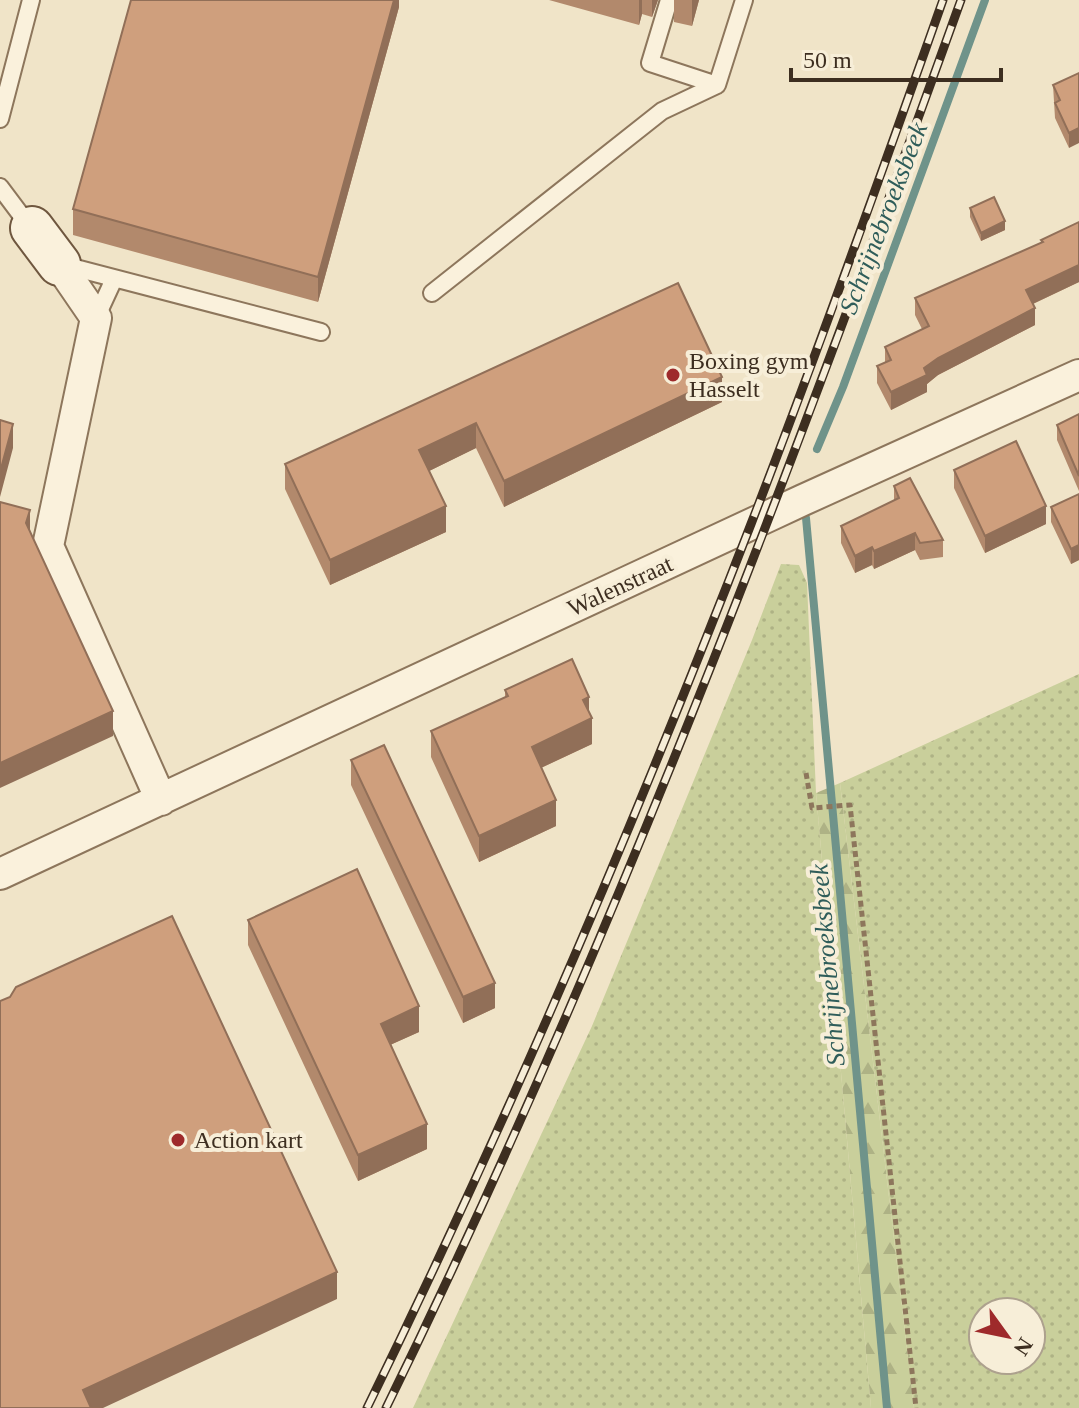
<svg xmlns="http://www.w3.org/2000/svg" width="1079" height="1408" viewBox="0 0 1079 1408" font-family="'Times New Roman',serif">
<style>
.grass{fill:url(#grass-dots);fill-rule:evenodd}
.forest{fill:url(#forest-firs)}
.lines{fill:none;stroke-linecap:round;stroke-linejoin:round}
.stream{stroke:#6f938a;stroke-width:8}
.lane-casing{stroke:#8d765c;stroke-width:20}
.street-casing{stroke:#8d765c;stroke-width:34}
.secondary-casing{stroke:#6f573f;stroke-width:46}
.path{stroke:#8d765c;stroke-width:5;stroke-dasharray:6 4;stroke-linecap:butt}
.lane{stroke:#faf1dc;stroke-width:16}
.street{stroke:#faf1dc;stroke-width:30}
.secondary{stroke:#faf1dc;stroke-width:42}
.rail-casing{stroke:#3d2e20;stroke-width:9}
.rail{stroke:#f7eed8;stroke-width:6;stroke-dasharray:18;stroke-linecap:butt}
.wall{fill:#b2896c}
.shaded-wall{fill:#916f58}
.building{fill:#cf9f7d;stroke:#916f58;stroke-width:2}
.poi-dot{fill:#9e2a2b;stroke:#f7eed8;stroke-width:3}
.labels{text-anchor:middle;stroke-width:8;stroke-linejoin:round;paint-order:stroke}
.poi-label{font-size:24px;fill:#3d2e20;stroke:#f7eed8;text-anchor:start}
.street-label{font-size:24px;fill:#3d2e20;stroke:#f7eed8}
.water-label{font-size:26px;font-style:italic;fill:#2f5d5a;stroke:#f7eed8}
</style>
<defs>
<pattern id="grass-dots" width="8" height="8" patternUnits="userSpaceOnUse" patternTransform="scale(2)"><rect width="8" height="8" fill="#c9cf9b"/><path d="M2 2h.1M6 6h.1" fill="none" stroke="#aeb285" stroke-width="1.8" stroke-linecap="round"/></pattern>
<pattern id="forest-firs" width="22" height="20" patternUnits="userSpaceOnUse" patternTransform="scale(2)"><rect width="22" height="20" fill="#c9cf9b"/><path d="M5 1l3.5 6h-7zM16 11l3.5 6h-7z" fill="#aeb285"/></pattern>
</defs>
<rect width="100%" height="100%" fill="#f0e4c8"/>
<path class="grass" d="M781 564 799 565 807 583 816 793 871 1408H413L592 1026 752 640Z
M1079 674V1408H914L840 783ZM1031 1312V1360H983V1312Z"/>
<path class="forest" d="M840 783 914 1408H871L816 793Z"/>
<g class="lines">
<path class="stream" d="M817 449 843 387 985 0
M806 518 887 1408"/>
<defs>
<path id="lane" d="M669 0 650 63 717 85 744 0
M0 119 31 0
M0 187 30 227
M60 264 321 332
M432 293 662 111 717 85
M96 318 114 279"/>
<path id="street" d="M59 264 96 318 48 546 161 800
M0 874 803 500 1079 375"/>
<path id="secondary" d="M32 228 59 264"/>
</defs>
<use href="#lane" class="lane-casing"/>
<use href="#street" class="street-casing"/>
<use href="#secondary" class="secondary-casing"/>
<path class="path" d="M806 773 812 808 850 805 916 1408"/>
<use href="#lane" class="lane"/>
<use href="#street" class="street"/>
<use href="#secondary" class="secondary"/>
<defs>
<path id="rail" d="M367 1408C508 1120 635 823 751 524 818 351 881 175 943 0
M386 1408C609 953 789 477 961 0"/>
</defs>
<use href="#rail" class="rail-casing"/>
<use href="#rail" class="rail"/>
</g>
<path class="wall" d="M399 0V7L318 302 73 235V209Z
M549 0H658L652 17 642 14 639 25Z
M674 0H699L692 26 674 22Z
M1079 73 1069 148 1055 118 1053 85Z
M970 208 1005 230 981 241 970 217Z
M1079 222V282L1033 304 1035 325 938 375 927 384V392L891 410 877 383V366L885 363V347L922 329 915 315V298L1041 243V240Z
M678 283 722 402 504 507 476 448 429 471 446 532 330 585 285 489V464Z
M1079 414V491L1057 440V425Z
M954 470 1046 524 985 553 954 488Z
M894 486 943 540V557L920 560 915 550 874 569 872 565 855 573 841 543V526L894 501Z
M1079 494V560L1071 564 1051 522V507Z
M505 690 589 713 592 744 541 768 556 826 479 862 431 757V731L505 697Z
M351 760 495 1008 463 1023 351 785Z
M248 920 419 1032 390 1045 427 1149 358 1181 248 945Z"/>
<path class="shaded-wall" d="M394 0H399V7L318 302V277Z
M639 0H642V14L639 25Z
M652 0H658L652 17Z
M692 0H699L692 26Z
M1079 128V143L1069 148V133Z
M1005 221V230L981 241V233Z
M1079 265V282L1026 307V290Z
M1035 308V325L938 375 927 384V392L891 410V392L938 358Z
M722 377V402L504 507V481Z
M476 423V448L419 476V450Z
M13 424V448L0 497V472Z
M446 506V532L330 585V560Z
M1046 506V524L985 553V536Z
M30 510V535L26 523Z
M915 533V550L874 569V551Z
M1079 545V560L1071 564V549Z
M872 547V565L855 573V556Z
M589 697V719L592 718V744L532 772V747L583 700Z
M113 711V736L0 788V763Z
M556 800V826L479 862V836Z
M495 983V1008L463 1023V997Z
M419 1006V1032L381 1049V1024Z
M427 1124V1149L358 1181V1155Z
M337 1272V1299L103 1408H83V1390Z"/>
<path class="building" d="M131 0H394L318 277 73 209Z
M1079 73V128L1069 133 1055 103 1060 100 1053 85Z
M994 197 1005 221 981 233 970 208Z
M1079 222V265L1026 290 1035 308 938 358 924 368 927 375 891 392 877 366 891 360 885 347 929 326 915 298 1043 242 1041 240Z
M678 283 722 377 504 481 476 423 419 450 446 506 330 560 285 464Z
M1079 414V476L1057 425Z
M0 420 13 424 0 472Z
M1016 441 1046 506 985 536 954 470Z
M910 478 943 540 920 543 915 533 874 551 872 547 855 556 841 526 899 498 894 486Z
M1079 494V545L1071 549 1051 507Z
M0 502 30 510 26 523 113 711 0 763Z
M572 659 589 697 583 700 592 718 532 747 556 800 479 836 431 731 508 696 505 690Z
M384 745 495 983 463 997 351 760Z
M357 869 419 1006 381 1024 427 1124 358 1155 248 920Z
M172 916 337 1272 83 1390 91 1408H0V1001L10 997 16 987Z"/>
<g class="poi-dot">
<circle cx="673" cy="375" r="8"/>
<circle cx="178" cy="1140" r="8"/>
</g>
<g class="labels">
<g class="poi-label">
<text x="689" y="369">Boxing gym<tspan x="689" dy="28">Hasselt</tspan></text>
<text x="194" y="1148">Action kart</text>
</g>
<g class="street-label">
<text transform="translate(620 586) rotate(-25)" y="8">Walenstraat</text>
</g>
<g class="water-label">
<text transform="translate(883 218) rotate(-69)" y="9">Schrijnebroeksbeek</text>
<text transform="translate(827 965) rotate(-95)" y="9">Schrijnebroeksbeek</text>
</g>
</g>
<g transform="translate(1007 1336) rotate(123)"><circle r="38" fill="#f7eed8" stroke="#ada18e" stroke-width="2"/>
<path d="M0-6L14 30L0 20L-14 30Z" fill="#9e2a2b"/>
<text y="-12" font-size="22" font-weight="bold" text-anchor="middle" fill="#3d2e20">N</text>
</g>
<path d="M791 68v12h210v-12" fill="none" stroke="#3d2e20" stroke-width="4"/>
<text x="803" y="68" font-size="24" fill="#3d2e20" stroke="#f7eed8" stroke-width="6" paint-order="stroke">50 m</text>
</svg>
